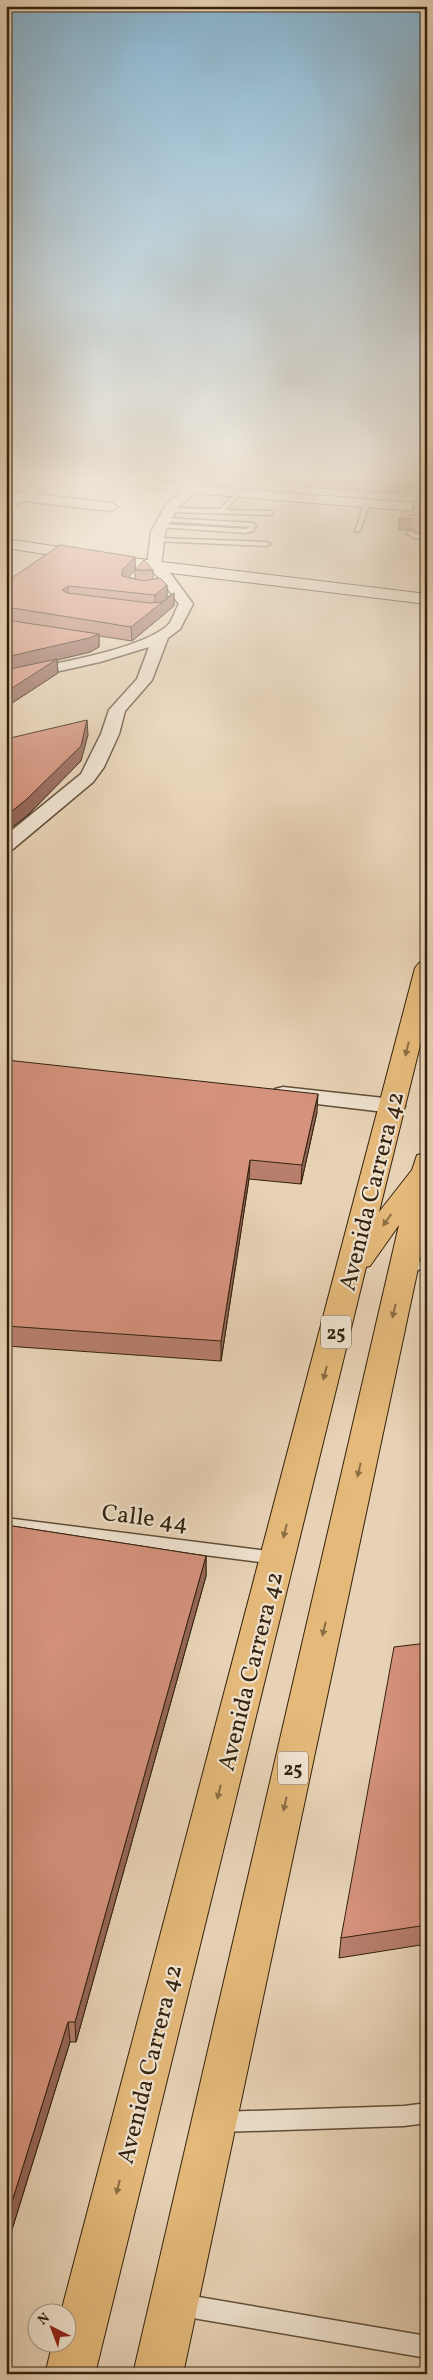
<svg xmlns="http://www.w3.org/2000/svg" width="433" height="2380" viewBox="0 0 433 2380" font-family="Vollkorn,serif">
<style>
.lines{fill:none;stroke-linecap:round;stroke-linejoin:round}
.lane-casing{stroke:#604e38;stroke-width:3}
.street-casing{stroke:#604e38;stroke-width:3}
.secondary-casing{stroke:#33220e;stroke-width:2}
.highway-casing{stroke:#33220e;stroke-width:2}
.lane{fill:#efe2cf;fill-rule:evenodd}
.street{fill:#efe2cf;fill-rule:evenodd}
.secondary{fill:#efe2cf;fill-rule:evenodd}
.highway{fill:#e4b97a;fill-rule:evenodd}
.wall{fill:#b77e6c;stroke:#33220e;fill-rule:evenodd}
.shaded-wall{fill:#956658;stroke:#33220e}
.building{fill:#d5927d;stroke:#33220e}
.oneway{fill:#8c6e44}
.labels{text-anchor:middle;stroke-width:4.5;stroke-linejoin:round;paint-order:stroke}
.shield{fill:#efe2cf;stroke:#6b5c48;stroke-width:1}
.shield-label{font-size:19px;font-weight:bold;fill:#33220e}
.near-street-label{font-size:24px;fill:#33220e;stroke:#efe2cf}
</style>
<rect width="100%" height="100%" fill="#e7d2b5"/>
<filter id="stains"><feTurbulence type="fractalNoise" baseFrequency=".004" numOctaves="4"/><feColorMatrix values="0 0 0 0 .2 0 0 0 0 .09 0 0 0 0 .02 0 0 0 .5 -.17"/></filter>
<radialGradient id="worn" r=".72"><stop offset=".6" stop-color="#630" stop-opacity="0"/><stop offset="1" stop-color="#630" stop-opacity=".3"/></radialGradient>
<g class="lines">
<defs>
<path id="lane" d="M237 491 240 493 226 510 270 511 273 513 270 515 171 512 168 510 171 508 220 509Z
M367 501 370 503 360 531 355 532 364 503Z
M165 518 253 523 256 525 253 531 246 533 160 527V525L162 524 246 529 249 527 163 521 162 520Z
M409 531 418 535 427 536V540L414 538 406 533Z
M155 538 267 542 270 544 267 546 157 541 155 540Z
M427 1261V1269L404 1271 397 1267 404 1263Z
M6 1518 276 1552 282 1554 284 1558 282 1562 276 1564 6 1530Z
M427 2103V2123L404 2126 220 2132 213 2129 210 2122 213 2115 220 2112 404 2106Z
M181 2294 427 2336V2358L181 2316 173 2313 170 2305 173 2297Z"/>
<path id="street" d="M47 476H62L35 494 111 503 118 507 111 511 24 501 17 504 6 499V491L20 493Z
M199 476H213L177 508 165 532 161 565 171 574 193 604 180 629 168 638 152 680 125 711 119 734 104 767 93 782 13 849 6 851V835L81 774 101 734 109 710 137 679 149 647 100 662 6 683V673C46 665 139 651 168 625 173 620 175 610 179 604L161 580 147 566 151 532 165 506Z
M283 1087 393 1099 401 1101 405 1106 401 1111 393 1113 275 1099 271 1094 275 1089Z"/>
<path id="secondary" d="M80 476H120L190 485 427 504V512L190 493 87 480Z
M6 539 154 561 427 594V604L154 571 6 548Z"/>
<path id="highway" d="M427 961V1017L379 1212 412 1170 417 1155 427 1153V1226L183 2374H133L399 1225 370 1266 366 1267 95 2374H45L53 2342H68V2312H61L415 968 419 963Z"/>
</defs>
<use href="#lane" class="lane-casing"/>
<use href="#street" class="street-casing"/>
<use href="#secondary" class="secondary-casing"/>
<use href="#highway" class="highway-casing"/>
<use href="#lane" class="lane"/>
<use href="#street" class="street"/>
<use href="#secondary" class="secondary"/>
<use href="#highway" class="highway"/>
</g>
<path class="wall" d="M303 476H427V533L415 532 410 529 399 530V519L408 515H413L412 513 413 501H416L417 495 303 487Z
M135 557V570H153V579L167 585V598L174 593V606L132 641 99 636V647L90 652 57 660 58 673 6 707V582ZM135 570V579L128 577Z
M6 1060 317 1112 301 1184 249 1179 221 1361 6 1346Z
M6 1525 206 1556V1576L76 2042H70L6 2249Z
M427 1643V1944L339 1958 341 1938Z"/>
<path class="shaded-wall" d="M410 518V529L399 530V519Z
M135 557V570L123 583 122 589V570Z
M167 585V598L174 593V606L132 641 131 627 155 608V595Z
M68 586V599L62 590Z
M99 634V647L90 652 57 660 58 673 6 707V657Z
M87 720 88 735 81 761 28 815 6 832V816Z
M318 1094 317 1112 301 1184 302 1165Z
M250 1160 249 1179 221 1361V1341Z
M206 1556V1576L76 2042 75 2022Z
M68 2022 70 2042 6 2249V2221Z"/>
<path class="building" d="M307 476H427V491L417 490 420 485Z
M413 501 427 502V509L414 507Z
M405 509 408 515 427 516V521L416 520 410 518 399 519Z
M60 545 135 557 122 570V576L143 581 160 578 167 585 155 595 68 586 62 590 67 593 150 603 162 602 174 593 131 627 6 607V582Z
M144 560 153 570H135Z
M6 620 99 634 89 638 6 657Z
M57 659 6 692V670Z
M87 720 81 746 27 799 6 816V739Z
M6 1060 318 1094 302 1165 250 1160 221 1341 6 1326Z
M6 1525 206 1556 75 2022H68L6 2221Z
M427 1643V1925L341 1938 394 1647Z"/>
<defs><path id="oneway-solid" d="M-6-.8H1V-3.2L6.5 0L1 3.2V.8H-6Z" transform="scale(1.25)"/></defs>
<g class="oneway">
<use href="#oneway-solid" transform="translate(407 1049) rotate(104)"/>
<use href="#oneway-solid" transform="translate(387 1220) rotate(125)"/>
<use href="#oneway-solid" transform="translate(394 1311) rotate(103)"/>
<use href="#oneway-solid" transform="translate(325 1373) rotate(104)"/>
<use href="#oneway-solid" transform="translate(359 1470) rotate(103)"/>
<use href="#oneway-solid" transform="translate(285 1531) rotate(104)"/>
<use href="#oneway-solid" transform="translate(324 1629) rotate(103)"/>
<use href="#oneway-solid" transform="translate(219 1792) rotate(104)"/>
<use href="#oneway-solid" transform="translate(285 1804) rotate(103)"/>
<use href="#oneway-solid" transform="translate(118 2187) rotate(104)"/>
</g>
<linearGradient id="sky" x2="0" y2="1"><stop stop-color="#87b5d2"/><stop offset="0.59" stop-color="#f4ebde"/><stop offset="1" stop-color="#f4ebde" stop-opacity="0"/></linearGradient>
<rect width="433" height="809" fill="url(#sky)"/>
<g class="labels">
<g class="shield">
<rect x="321" y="1315.5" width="30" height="33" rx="4"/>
<rect x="278" y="1751.5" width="30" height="33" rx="4"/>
</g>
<g class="shield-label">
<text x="336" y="1339">25</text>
<text x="293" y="1775">25</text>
</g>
<g class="near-street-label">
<text transform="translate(371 1191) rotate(-76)" y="8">Avenida Carrera 42</text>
<text transform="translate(145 1517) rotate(7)" y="8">Calle 44</text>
<text transform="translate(250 1671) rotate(-76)" y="8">Avenida Carrera 42</text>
<text transform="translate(149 2064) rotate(-76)" y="8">Avenida Carrera 42</text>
</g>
</g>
<rect width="433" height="2380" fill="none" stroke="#e7d2b5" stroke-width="25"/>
<rect x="8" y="8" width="418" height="2365" fill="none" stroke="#33220e" stroke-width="2.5"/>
<rect x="12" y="12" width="408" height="2355" fill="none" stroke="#33220e"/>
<g transform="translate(52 2328) rotate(318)"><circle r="24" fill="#efe2cf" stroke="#a49582"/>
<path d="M0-4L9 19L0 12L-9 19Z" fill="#8f2418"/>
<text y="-8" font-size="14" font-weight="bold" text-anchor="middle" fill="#33220e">N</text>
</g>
<rect width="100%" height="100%" filter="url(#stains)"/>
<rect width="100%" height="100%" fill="url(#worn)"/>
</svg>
